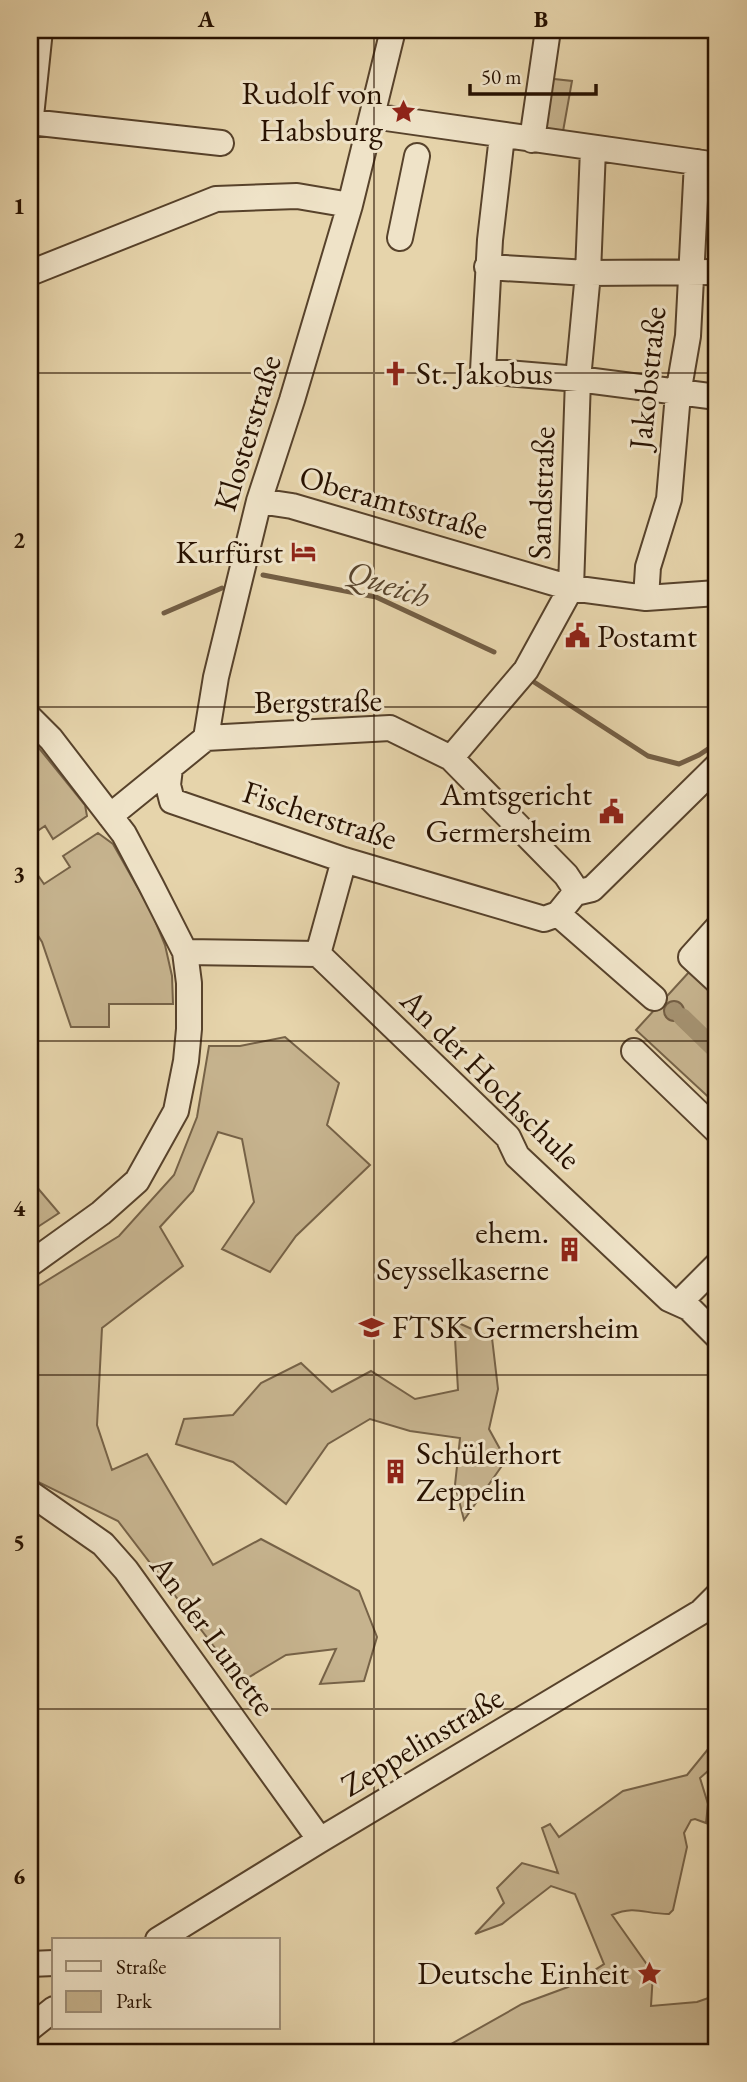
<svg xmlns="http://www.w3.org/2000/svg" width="747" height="2082" viewBox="0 0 747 2082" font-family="'EB Garamond',serif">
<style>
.green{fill:#c6b38e;stroke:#766247;stroke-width:2}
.water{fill:#a59271;stroke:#735e44;stroke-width:2}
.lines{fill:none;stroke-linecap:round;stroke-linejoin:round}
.stream{stroke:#735e44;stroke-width:5}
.canal{stroke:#a59271;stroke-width:18}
.minor-casing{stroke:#57422b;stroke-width:28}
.minor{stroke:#efe3c8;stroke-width:24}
.grid{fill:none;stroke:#271100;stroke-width:2;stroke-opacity:0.55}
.labels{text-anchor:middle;stroke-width:6;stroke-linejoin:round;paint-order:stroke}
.poi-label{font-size:32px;fill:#271100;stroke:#efe3c8;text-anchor:end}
.street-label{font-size:32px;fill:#271100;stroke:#efe3c8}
.water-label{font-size:33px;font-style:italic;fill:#59452d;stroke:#efe3c8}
.neatline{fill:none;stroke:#271100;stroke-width:2.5}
.grid-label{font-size:23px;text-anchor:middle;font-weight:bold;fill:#271100}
</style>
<rect width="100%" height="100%" fill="#e6d4ab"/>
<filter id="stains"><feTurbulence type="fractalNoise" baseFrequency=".00286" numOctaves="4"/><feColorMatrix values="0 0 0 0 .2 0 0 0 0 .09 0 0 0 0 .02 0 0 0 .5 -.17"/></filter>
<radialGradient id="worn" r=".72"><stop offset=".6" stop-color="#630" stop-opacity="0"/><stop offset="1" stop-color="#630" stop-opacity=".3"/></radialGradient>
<path class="green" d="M545 78 572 81 562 137 536 133Z
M30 737 85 805 87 816 53 839 45 826 30 836Z
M98 833 113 844 152 913 165 945 172 976 173 1004H109V1027H71L42 942 30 923V864L44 884 70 867 63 856Z
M690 971 717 996V1105L636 1030Z
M285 1037 339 1083 327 1125 370 1165 296 1236 270 1272 222 1249 254 1202 242 1139 218 1132 193 1191 160 1227 183 1266 102 1328 97 1425 112 1470 147 1454 213 1565 261 1539 359 1591 377 1637 364 1681 320 1684 336 1649 286 1655 241 1682 118 1521 30 1478V1291L119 1236 174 1175 197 1117 209 1046H240Z
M30 1179 59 1213 30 1232Z
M454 1321 492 1338 498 1389 489 1429 506 1460 464 1520 455 1485 460 1438 410 1431 370 1419 328 1444 286 1504 233 1462 176 1444 184 1419 233 1415 261 1383 301 1363 332 1392 371 1371 415 1399 458 1390Z
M717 1738V1763L700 1778 708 1804 706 1823 695 1819 691 1820 684 1833 687 1847 673 1910 669 1914C644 1914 636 1905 612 1915L653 1973 651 2006 697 2002 717 1995V2052H437L522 2004 568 1987 604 1964 575 1894 551 1886 502 1924 475 1934 504 1903 497 1888 522 1863 558 1873 542 1828 550 1824 559 1837 623 1791 687 1775Z"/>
<path class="water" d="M664 1011a10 10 0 1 1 20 0a10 10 0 1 1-20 0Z"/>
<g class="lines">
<path class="stream" d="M263 575 376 597 494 652
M164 613 222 588
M534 682 648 756 679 764 699 755 717 743"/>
<path class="canal" d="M682 1017 717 1051"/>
<defs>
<path id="minor" d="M372 116 717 165
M30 122 221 143
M30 126 40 30
M502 136 490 240 483 371 578 379 717 397
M532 140 548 30
M400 238 417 156
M487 267 588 273 717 272
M30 273 216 199 297 196 350 205
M259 501 292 506 571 588 646 598 717 593
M646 598 648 567 669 499 678 394 688 336 697 162
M30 718 51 739 124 834 151 885 185 952 189 983V1029L186 1061 176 1111 137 1181 101 1213 30 1264
M206 738 390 728 451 758 566 875 572 884 575 893
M451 758 526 670 571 588 578 379 588 273 593 149
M170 768 168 785 172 801 344 860 544 919 558 914 575 893
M110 816 206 738 216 677 259 501 292 400 350 205 393 30
M575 893 592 889 717 766
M558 914 654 998
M717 928 691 957 717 981
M185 952 318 954 508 1137 517 1156 669 1299 689 1308 717 1336
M318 954 344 860
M634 1051 717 1131
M679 1303 717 1265
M30 1493 103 1544 126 1570 320 1840
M158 1940 320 1840 701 1612 717 1596
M30 1964 54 1963
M30 2028 54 2009"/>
</defs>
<use href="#minor" class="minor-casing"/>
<use href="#minor" class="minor"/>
</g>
<path class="grid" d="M374 30V2052M30 373H717M30 707H717M30 1041H717M30 1375H717M30 1709H717"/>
<defs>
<symbol id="sight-bare" viewBox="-9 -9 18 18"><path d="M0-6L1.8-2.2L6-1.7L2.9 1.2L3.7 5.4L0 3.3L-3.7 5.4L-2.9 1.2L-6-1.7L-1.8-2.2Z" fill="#8f2418" stroke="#efe3c8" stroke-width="2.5" paint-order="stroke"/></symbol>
<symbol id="church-bare" viewBox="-9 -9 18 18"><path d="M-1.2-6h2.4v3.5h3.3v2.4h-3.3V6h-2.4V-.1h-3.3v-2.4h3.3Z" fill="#8f2418" stroke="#efe3c8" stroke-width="2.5" paint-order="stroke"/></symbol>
<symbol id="hotel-bare" viewBox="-9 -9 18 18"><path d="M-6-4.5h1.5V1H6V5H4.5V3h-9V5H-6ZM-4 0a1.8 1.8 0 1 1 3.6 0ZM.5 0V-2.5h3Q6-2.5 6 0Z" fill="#8f2418" stroke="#efe3c8" stroke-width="2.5" paint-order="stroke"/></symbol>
<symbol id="civic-bare" viewBox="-9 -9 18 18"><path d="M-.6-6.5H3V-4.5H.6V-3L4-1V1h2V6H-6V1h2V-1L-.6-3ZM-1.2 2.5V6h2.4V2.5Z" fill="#8f2418" stroke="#efe3c8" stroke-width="2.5" paint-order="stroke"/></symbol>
<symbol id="building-bare" viewBox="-9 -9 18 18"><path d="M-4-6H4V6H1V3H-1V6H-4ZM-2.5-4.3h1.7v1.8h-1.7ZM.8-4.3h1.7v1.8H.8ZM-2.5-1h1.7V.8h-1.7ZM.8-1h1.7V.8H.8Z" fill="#8f2418" stroke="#efe3c8" stroke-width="2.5" paint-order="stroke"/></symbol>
<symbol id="university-bare" viewBox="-9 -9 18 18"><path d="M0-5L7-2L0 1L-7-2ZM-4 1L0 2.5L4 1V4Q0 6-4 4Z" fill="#8f2418" stroke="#efe3c8" stroke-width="2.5" paint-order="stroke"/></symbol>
</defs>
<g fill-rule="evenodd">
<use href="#sight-bare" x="386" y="94" width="35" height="35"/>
<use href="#church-bare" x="378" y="356" width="35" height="35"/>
<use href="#hotel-bare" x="286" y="534" width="35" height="35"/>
<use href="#civic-bare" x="560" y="618" width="35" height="35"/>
<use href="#civic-bare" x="594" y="794" width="35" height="35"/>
<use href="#building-bare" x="552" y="1232" width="35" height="35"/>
<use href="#university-bare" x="354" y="1310" width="35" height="35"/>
<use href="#building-bare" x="378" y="1454" width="35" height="35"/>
<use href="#sight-bare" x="632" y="1956" width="35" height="35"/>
</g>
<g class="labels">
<g class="poi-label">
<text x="383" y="104">Rudolf von<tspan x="383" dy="37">Habsburg</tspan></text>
<text x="416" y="384" text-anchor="start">St. Jakobus</text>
<text x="283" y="563">Kurfürst</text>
<text x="597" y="647" text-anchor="start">Postamt</text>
<text x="592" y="805">Amtsgericht<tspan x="592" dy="37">Germersheim</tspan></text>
<text x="549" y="1243">ehem.<tspan x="549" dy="37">Seysselkaserne</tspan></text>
<text x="392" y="1338" text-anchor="start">FTSK Germersheim</text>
<text x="416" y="1464" text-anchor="start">Schülerhort<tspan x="416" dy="37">Zeppelin</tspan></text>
<text x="629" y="1984">Deutsche Einheit</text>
</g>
<g class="street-label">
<text transform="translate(647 378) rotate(-84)" y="11">Jakobstraße</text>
<text transform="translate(247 433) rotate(-73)" y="11">Klosterstraße</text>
<text transform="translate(541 493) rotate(-88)" y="11">Sandstraße</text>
<text transform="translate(394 502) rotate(16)" y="11">Oberamtsstraße</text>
<text transform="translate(318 701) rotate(-1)" y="11">Bergstraße</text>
<text transform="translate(320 815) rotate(18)" y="11">Fischerstraße</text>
<text transform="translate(491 1079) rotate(45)" y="11">An der Hochschule</text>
<text transform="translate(213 1635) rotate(54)" y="11">An der Lunette</text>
<text transform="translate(422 1741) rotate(-31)" y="11">Zeppelinstraße</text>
</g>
<g class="water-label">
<text transform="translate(389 583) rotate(19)" y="12">Queich</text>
</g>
</g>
<rect width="747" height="2082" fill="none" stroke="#e6d4ab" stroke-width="77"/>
<rect x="52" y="1938" width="228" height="91" fill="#efe3c8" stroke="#9f8f78" stroke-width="2"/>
<rect x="66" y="1961" width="35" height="10" fill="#efe3c8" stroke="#9f8f78" stroke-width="2"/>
<text x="116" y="1974" font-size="21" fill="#271100">Straße</text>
<rect x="66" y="1991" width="35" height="21" fill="#c6b38e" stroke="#9f8f78" stroke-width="2"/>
<text x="116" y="2008" font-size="21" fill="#271100">Park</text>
<path d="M470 84v10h126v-10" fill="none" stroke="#271100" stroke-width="3.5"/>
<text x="481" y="84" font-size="21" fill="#271100" stroke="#efe3c8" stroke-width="5" paint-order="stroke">50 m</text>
<rect x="38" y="38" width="670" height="2006" class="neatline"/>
<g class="grid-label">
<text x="206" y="27">A</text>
<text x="541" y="27">B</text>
<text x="19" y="214">1</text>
<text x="19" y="548">2</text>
<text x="19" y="882">3</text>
<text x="19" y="1216">4</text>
<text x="19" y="1550">5</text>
<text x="19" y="1884">6</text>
</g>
<rect width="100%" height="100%" filter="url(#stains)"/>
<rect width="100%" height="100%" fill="url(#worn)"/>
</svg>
